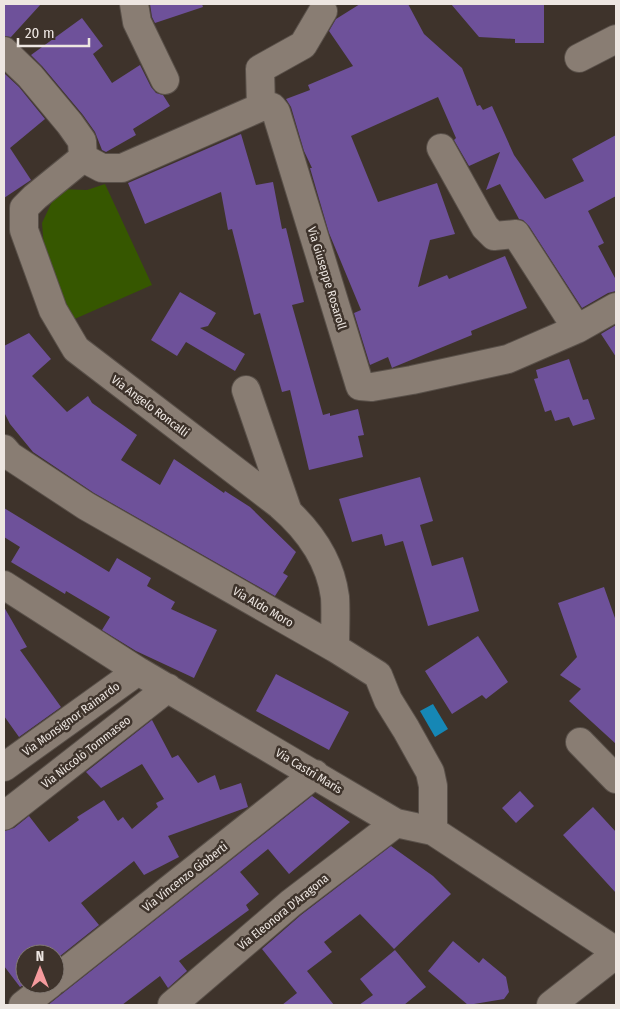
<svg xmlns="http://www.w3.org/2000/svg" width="620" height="1009" viewBox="0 0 620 1009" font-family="'Fira Sans Condensed',sans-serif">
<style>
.green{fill:#365700}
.water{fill:#1687b5}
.building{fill:#6e519a}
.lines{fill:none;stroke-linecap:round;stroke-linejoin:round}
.minor-casing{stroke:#595049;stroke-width:30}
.minor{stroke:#897d73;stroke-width:28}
.labels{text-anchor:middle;stroke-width:5;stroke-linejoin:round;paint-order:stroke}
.street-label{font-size:12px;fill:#ede6e1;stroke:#3e332b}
</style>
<rect width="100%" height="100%" fill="#3e332b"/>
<path class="green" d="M105 184 152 285 70 321 44 248 42 223 58 189 87 190Z"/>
<path class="water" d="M433 704 448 729 435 737 420 711Z"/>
<path class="building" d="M4 4H41L11 37 4 36Z
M150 4H202L203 7 155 23 152 17Z
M360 4H408L424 34 462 68 477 106 480 105 483 110 492 106 514 155 545 199 584 181 572 159 616 135V196L588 211 604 243 598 246 616 280V291L608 293 582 308 529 226 523 220 519 219 500 184 486 190 500 152 469 166 454 140 456 138 438 97 351 136 378 202 437 183 455 234 430 240 418 287 447 275 449 279 505 256 527 308 471 331 472 335 394 367 392 368 388 357 370 365 354 313 361 310 329 233 310 168H312L304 151 291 107 286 99 310 90 308 85 353 66 329 31 336 19Z
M451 4H544V43H515V39L479 37Z
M82 18 103 46 93 54 112 83 140 65 151 87 156 93 163 95 170 106 133 129 136 135 106 152 102 150 95 132 83 115 42 66 31 55Z
M5 74 19 87 45 119 10 148 31 180 4 198V75Z
M241 134 256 185 273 182 282 229 286 228 304 302 292 305 323 415 330 413V416L358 409 364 435 358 436 363 457 309 470 290 390 282 392 260 313 254 315 232 229 228 230 221 192 145 224 128 183Z
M180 292 216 313 208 326 200 328 245 354 235 371 186 342 177 356 151 340Z
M616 325V357L601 334Z
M29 333 51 359 32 376 67 412 88 396 92 403 137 435 121 460 160 485 174 459 224 493 225 491 250 507 296 552 283 573 288 576 275 596 94 493 33 452 10 424 4 412V346Z
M569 359 583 400 588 399 595 419 573 426 569 417 555 421 551 410 545 412 534 379 538 378 536 370Z
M420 477 433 521 420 525 432 566 463 557 479 611 428 626 403 541 385 546 382 534 352 542 339 499Z
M4 508 109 572 117 558 151 578 147 586 175 602 171 609 217 630 194 678 136 651 102 630 110 617 66 591 65 594 11 562 20 547 4 537Z
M604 587 616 621V744L569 701 581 689 560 675 577 657 558 603Z
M4 607 27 647 20 650 61 707 19 737 4 716Z
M478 636 508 682 486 699 482 695 452 714 425 671Z
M276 674 349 712 329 750 256 711Z
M152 720 172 758 178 755 198 783 215 775 220 790 241 783 248 807 168 836 179 857 144 875 134 861 81 903 99 925 55 960V954H25V984L20 987 4 966V831L14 828 29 816 49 842 79 820 77 817 104 800 118 821 123 817 132 829 158 807 156 803 164 799 142 764 101 788 86 772Z
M520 791 534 806 516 823 502 808Z
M312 796 350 822 289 874 268 849 240 872 259 894 246 905 249 910 179 961 187 971 168 988 160 976 122 1005H48Z
M593 807 616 832V893L563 835Z
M391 846 433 876 451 894 394 949 360 914 324 942 332 952 307 971 334 1005H282L297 993 262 949 301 915Z
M453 941 479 963 483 958 506 977 509 992 504 999 468 1005 428 971Z
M395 950 426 987 404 1005H359L373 995 360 979Z"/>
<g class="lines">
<defs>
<path id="minor" d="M134 4 137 22 165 80
M4 51 30 76 70 124 82 141 83 158
M579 58 616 39
M261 107 260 69 303 45 323 11
M441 148 485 227 494 236 516 234 577 329
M83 158 102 168H122L261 107 266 105 272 107 276 112 360 386 372 387 412 380 508 359 577 329 616 307
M83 158 35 197 24 208V230L53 310 76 349 280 505C308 529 330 559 335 597 336 613 335 631 335 648
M246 390 288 512
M4 449 10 456 86 506 335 648 378 675 388 700 406 729 430 772 433 786V831
M4 585 138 671 396 823 433 831 616 951
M580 742 616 779
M4 767 138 671
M4 816 168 688
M55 980 315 774
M23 1005 50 984
M172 1005 291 903 396 823
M551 1005 616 954"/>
</defs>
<use href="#minor" class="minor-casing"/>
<use href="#minor" class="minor"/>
</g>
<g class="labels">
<g class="street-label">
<text transform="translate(327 278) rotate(73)" y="4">Via Giuseppe Rosaroll</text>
<text transform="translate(150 406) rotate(37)" y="4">Via Angelo Roncalli</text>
<text transform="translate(263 607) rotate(30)" y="4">Via Aldo Moro</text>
<text transform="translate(71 719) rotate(-36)" y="4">Via Monsignor Rainardo</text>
<text transform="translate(86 752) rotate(-38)" y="4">Via Niccolò Tommaseo</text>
<text transform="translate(309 771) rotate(31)" y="4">Via Castri Maris</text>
<text transform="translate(185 877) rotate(-38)" y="4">Via Vincenzo Gioberti</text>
<text transform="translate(283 912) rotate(-39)" y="4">Via Eleonora D'Aragona</text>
</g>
</g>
<rect width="620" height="1009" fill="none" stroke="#ede6e1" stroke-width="10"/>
<g transform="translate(40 969)"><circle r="24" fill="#3e332b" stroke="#847b74"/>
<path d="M0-4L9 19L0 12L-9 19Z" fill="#f59b9d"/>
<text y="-8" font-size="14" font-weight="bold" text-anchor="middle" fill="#ede6e1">N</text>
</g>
<path d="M18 38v8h71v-8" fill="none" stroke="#ede6e1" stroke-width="2.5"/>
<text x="25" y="38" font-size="15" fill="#ede6e1" stroke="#3e332b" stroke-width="4" paint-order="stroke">20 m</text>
</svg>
